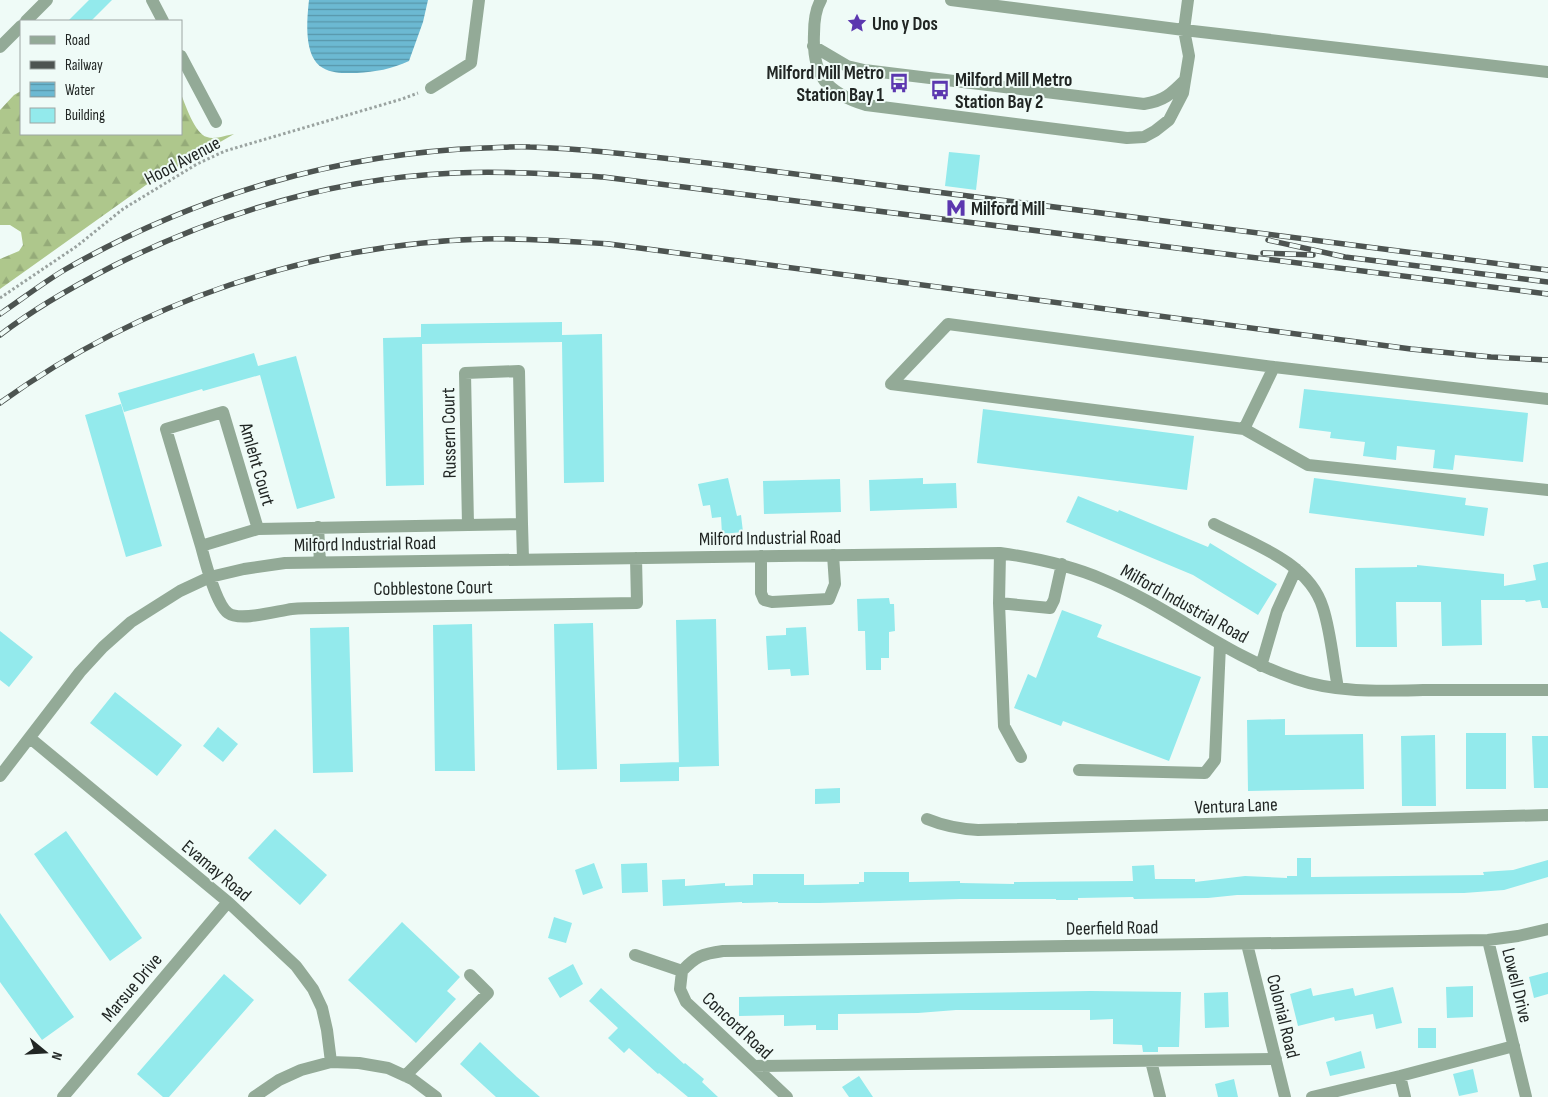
<svg xmlns="http://www.w3.org/2000/svg" width="1548" height="1097" viewBox="0 0 1548 1097" font-family="'Sofia Sans Condensed',sans-serif">
<style>
.forest{fill:url(#forest-firs)}
.water{fill:url(#water-rules)}
.building{fill:#93eaec}
.lines{fill:none;stroke-linecap:round;stroke-linejoin:round}
.path{stroke:#9aa3a0;stroke-width:3;stroke-dasharray:2.5 2.5;stroke-linecap:butt}
.minor{stroke:#93aa97;stroke-width:12}
.rail-casing{stroke:#4d5451;stroke-width:5.5}
.rail{stroke:#effbf7;stroke-width:4;stroke-dasharray:11;stroke-linecap:butt}
.labels{text-anchor:middle;stroke-width:4;stroke-linejoin:round;paint-order:stroke}
.poi-label{font-size:19px;font-weight:bold;fill:#212624;stroke:#effbf7;text-anchor:start}
.street-label{font-size:19px;fill:#212624;stroke:#effbf7}
</style>
<defs>
<pattern id="forest-firs" width="22" height="20" patternUnits="userSpaceOnUse" patternTransform="scale(1.25)"><rect width="22" height="20" fill="#aec78c"/><path d="M5 1l3.5 6h-7zM16 11l3.5 6h-7z" fill="#95ab79"/></pattern>
<pattern id="water-rules" width="6" height="5" patternUnits="userSpaceOnUse" patternTransform="scale(1.25)"><rect width="6" height="5" fill="#6cb9d2"/><path d="M0 2.5h6" fill="none" stroke="#5896aa"/></pattern>
</defs>
<rect width="100%" height="100%" fill="#effbf7"/>
<path class="forest" d="M21 91V134H181V94C185 104 195 134 207 137 214 140 227 135 234 134L146 185 0 289V259L19 251 23 245 21 232 10 225H0V110L14 95Z"/>
<path class="water" d="M309 0H428L423 22 409 61C392 69 375 72 357 73 346 73 333 74 323 68 303 57 307 19 309 0Z"/>
<path class="building" d="M89 0H112L91 21H68Z
M949 152 980 155 976 190 945 186Z
M562 322V335L602 334 604 482 564 483 562 342 488 343 422 344 424 485 386 486 383 338 421 337V324Z
M254 353 258 366 296 356 335 498 297 509 260 375 203 391 202 389 124 412 118 393Z
M1304 389 1528 413 1523 462 1455 455 1453 470 1433 468 1435 450 1397 446 1396 460 1363 456 1365 442 1330 438 1331 432 1299 428Z
M121 404 162 546 126 557 85 415Z
M983 409 1194 436 1187 490 977 463Z
M728 478 737 516 741 515 743 532 722 534 721 517 712 518 710 505 703 506 698 484Z
M923 478V484L956 483 957 508 870 511 869 480Z
M1314 478 1466 498 1465 505 1488 508 1484 536 1309 513Z
M840 479 841 512 764 514 763 481Z
M1078 496 1118 512 1119 510 1208 547 1210 543 1277 584 1258 615 1193 575 1066 522Z
M1548 562V608H1542L1540 600 1526 602 1525 600H1481L1482 645 1442 646 1441 602H1396L1397 647H1356L1355 568 1417 567V565L1504 574V586L1536 580 1533 565Z
M889 598 890 604H894L895 631 889 632V658H881V670H866L865 631H858L857 599Z
M1062 610 1102 625 1097 637 1201 677 1169 761 1063 721 1061 726 1014 708 1028 674 1036 678Z
M716 619 719 766 679 767 676 620Z
M593 623 597 769 557 770 554 624Z
M472 624 475 771H435L433 625Z
M349 627 353 772 313 773 310 628Z
M806 627 809 675 791 676 790 669 768 670 766 636 786 635V628Z
M0 631 33 657 9 687 0 680Z
M115 692 182 745 157 776 90 723Z
M1285 719V735L1363 734 1364 789 1248 791 1247 720Z
M218 727 238 744 223 762 203 746Z
M1466 733H1506V789H1466Z
M1435 735 1436 806H1402L1401 736Z
M1532 736H1548V788H1534Z
M679 762V781L620 782V764Z
M840 788V803L815 804V789Z
M275 829 327 875 300 905 248 858Z
M66 831 142 938 110 961 34 854Z
M1297 858H1311V877L1484 875 1483 872 1513 870 1548 860V877L1504 890 1464 893 1237 895 1208 898 1134 899 1133 897 1078 898V900H1056V899H960L819 903H778V902L742 903V902L663 906 662 880 685 879V886L725 883V886L753 885V874H804V885L859 884V882H864V872H909V882L960 881V883L1014 884V882L1133 881 1132 866 1154 865 1155 879H1195V882L1245 876 1287 878V876H1297Z
M594 863 603 888 583 895 575 870Z
M647 863 648 892 622 893 621 864Z
M0 913 74 1017 42 1040 0 982Z
M554 917 572 923 566 943 548 938Z
M402 922 460 977 447 991 456 999 416 1043 348 980Z
M573 964 583 984 560 998 548 978Z
M1548 972V994L1534 998 1529 977Z
M224 974 254 1000 169 1097H163L137 1074Z
M1473 986V1017L1447 1018 1446 987Z
M1393 987 1402 1023 1376 1029 1373 1014 1335 1021 1334 1017 1298 1026 1290 994 1311 988 1313 996 1353 988 1355 996Z
M601 988 684 1064 685 1063 704 1079 702 1082 718 1097H688L659 1073 658 1074 629 1048 624 1053 608 1038 618 1028 589 1001Z
M1090 991 1181 992 1179 1047H1158V1052H1143L1142 1045 1113 1044V1019L1090 1020V1010H956L918 1013 838 1014V1030H816V1025L784 1026V1015L739 1016V997Z
M1228 992 1229 1027 1205 1028 1204 993Z
M1418 1028H1436V1048H1418Z
M480 1042 517 1077 540 1097H496L460 1064Z
M1361 1051 1365 1068 1330 1076 1326 1062Z
M1473 1069 1478 1092 1459 1096 1453 1074Z
M859 1076 873 1097H849L842 1087Z
M1234 1079 1238 1097H1218L1215 1084Z"/>
<g class="lines">
<path class="path" d="M0 298 77 246 123 209 197 164 225 151 402 99 418 93"/>
<path class="minor" d="M152 0 163 21
M821 0C815 10 814 23 814 34 812 76 827 93 866 105L1127 138 1144 137 1155 131 1169 120 1183 93 1189 56 1184 30 1188 0
M951 0 1184 30 1548 72
M26 21 47 0
M813 46 847 66 864 70 1144 104C1164 101 1171 94 1185 80
M0 47 21 26
M181 56 216 122
M431 88 471 63 479 0
M1274 367 948 324 891 384 1244 429 1308 465 1548 490
M1244 429 1274 367 1548 399
M522 524 519 371 465 373 468 525 522 524 523 559
M1214 524C1253 544 1309 562 1323 608 1331 633 1333 662 1338 688
M318 527 320 562
M258 529 468 525
M201 546 166 429 223 412 258 529 201 546C205 561 216 604 228 613 240 622 277 611 292 609 302 608 312 608 322 608L637 603 636 558
M1000 553 999 603 1050 608 1054 600 1062 564
M761 556V593L764 600 772 602 829 599 835 584 833 555
M999 603 1004 726 1021 757
M1261 666 1277 611 1296 569
M30 738 228 902 296 966 313 989 322 1008 327 1030 331 1062
M1079 770 1205 773 1215 760 1220 645
M0 776 80 672 103 647 131 622 180 591 210 577 244 569 285 563 1000 553C1036 558 1069 565 1102 579 1170 607 1226 656 1296 679 1336 693 1382 691 1423 690 1465 690 1506 690 1548 690
M927 819C944 826 960 829 978 830L1548 815
M1488 940 1526 1097
M1247 944 1285 1097
M635 955 682 971
M682 971C696 956 702 954 723 951L1488 940 1518 936 1548 929
M682 971 680 989 686 1002 787 1097
M1151 1061 1160 1097
M754 1066 1276 1059
M405 1076 488 993 470 975
M1400 1076 1405 1097
M63 1097 228 902
M254 1097 279 1080 301 1070 331 1062 359 1063 388 1068 412 1079 436 1097
M1312 1097 1400 1076 1514 1046"/>
<defs>
<path id="rail" d="M1268 240 1345 257 1548 282
M1263 253 1313 255
M0 314C22 299 44 282 66 269 194 196 338 153 485 148 500 148 515 146 530 147 595 149 660 158 725 165L1548 270
M0 335C35 308 74 286 113 266 219 213 336 178 455 173 504 171 553 174 603 177L1548 294
M0 403C140 302 311 244 484 239 526 238 567 241 609 244L1411 349 1491 357 1548 360"/>
</defs>
<use href="#rail" class="rail-casing"/>
<use href="#rail" class="rail"/>
</g>
<defs>
<symbol id="sight-bare" viewBox="-9 -9 18 18"><path d="M0-6L1.8-2.2L6-1.7L2.9 1.2L3.7 5.4L0 3.3L-3.7 5.4L-2.9 1.2L-6-1.7L-1.8-2.2Z" fill="#5b37af" stroke="#effbf7" stroke-width="2.5" paint-order="stroke"/></symbol>
<symbol id="bus-bare" viewBox="-9 -9 18 18"><path d="M-5-6H5V4H4V6H2V4H-2V6H-4V4H-5ZM-3.5-4V0h7V-4ZM-3.5 1.2v1.5H-2V1.2ZM2 1.2v1.5H3.5V1.2Z" fill="#5b37af" stroke="#effbf7" stroke-width="2.5" paint-order="stroke"/></symbol>
<symbol id="metro-bare" viewBox="-9 -9 18 18"><path d="M-5.5 5V-5H-3L0 0L3-5H5.5V5H3V-.5L0 4L-3-.5V5Z" fill="#5b37af" stroke="#effbf7" stroke-width="2.5" paint-order="stroke"/></symbol>
</defs>
<g fill-rule="evenodd">
<use href="#sight-bare" x="843" y="9" width="28" height="28"/>
<use href="#bus-bare" x="885" y="69" width="28" height="28"/>
<use href="#bus-bare" x="926" y="76" width="28" height="28"/>
<use href="#metro-bare" x="942" y="194" width="28" height="28"/>
</g>
<g class="labels">
<g class="poi-label">
<text x="872" y="30">Uno y Dos</text>
<text x="884" y="79" text-anchor="end">Milford Mill Metro<tspan x="884" dy="22">Station Bay 1</tspan></text>
<text x="955" y="86">Milford Mill Metro<tspan x="955" dy="22">Station Bay 2</tspan></text>
<text x="971" y="215">Milford Mill</text>
</g>
<g class="street-label">
<text transform="translate(182 160) rotate(-28)" y="7">Hood Avenue</text>
<text transform="translate(448 433) rotate(-91)" y="7">Russern Court</text>
<text transform="translate(258 464) rotate(74)" y="7">Amleht Court</text>
<text transform="translate(770 537) rotate(-1)" y="7">Milford Industrial Road</text>
<text transform="translate(365 543) rotate(-1)" y="7">Milford Industrial Road</text>
<text transform="translate(433 587) rotate(-1)" y="7">Cobblestone Court</text>
<text transform="translate(1185 603) rotate(29)" y="7">Milford Industrial Road</text>
<text transform="translate(1236 805) rotate(-2)" y="7">Ventura Lane</text>
<text transform="translate(217 870) rotate(40)" y="7">Evamay Road</text>
<text transform="translate(1112 927) rotate(-1)" y="7">Deerfield Road</text>
<text transform="translate(1518 985) rotate(76)" y="7">Lowell Drive</text>
<text transform="translate(131 987) rotate(-50)" y="7">Marsue Drive</text>
<text transform="translate(1284 1016) rotate(76)" y="7">Colonial Road</text>
<text transform="translate(738 1025) rotate(43)" y="7">Concord Road</text>
</g>
</g>
<rect x="20" y="20" width="162" height="115" fill="#effbf7" stroke="#9da6a3"/>
<rect x="30" y="36" width="25" height="8" fill="#93aa97" stroke="#9da6a3"/>
<text x="65" y="45" font-size="15" fill="#212624">Road</text>
<rect x="30" y="61" width="25" height="8" fill="#4d5451" stroke="#9da6a3"/>
<text x="65" y="70" font-size="15" fill="#212624">Railway</text>
<rect x="30" y="82" width="25" height="15" fill="url(#water-rules)" stroke="#9da6a3"/>
<text x="65" y="95" font-size="15" fill="#212624">Water</text>
<rect x="30" y="108" width="25" height="15" fill="#93eaec" stroke="#9da6a3"/>
<text x="65" y="120" font-size="15" fill="#212624">Building</text>
<g transform="translate(45 1052) rotate(108)" stroke="#effbf7" stroke-width="4" paint-order="stroke">
<path d="M0-4L9 19L0 12L-9 19Z" fill="#212624"/>
<text y="-8" font-size="14" font-weight="bold" text-anchor="middle" fill="#212624">N</text>
</g>
</svg>
